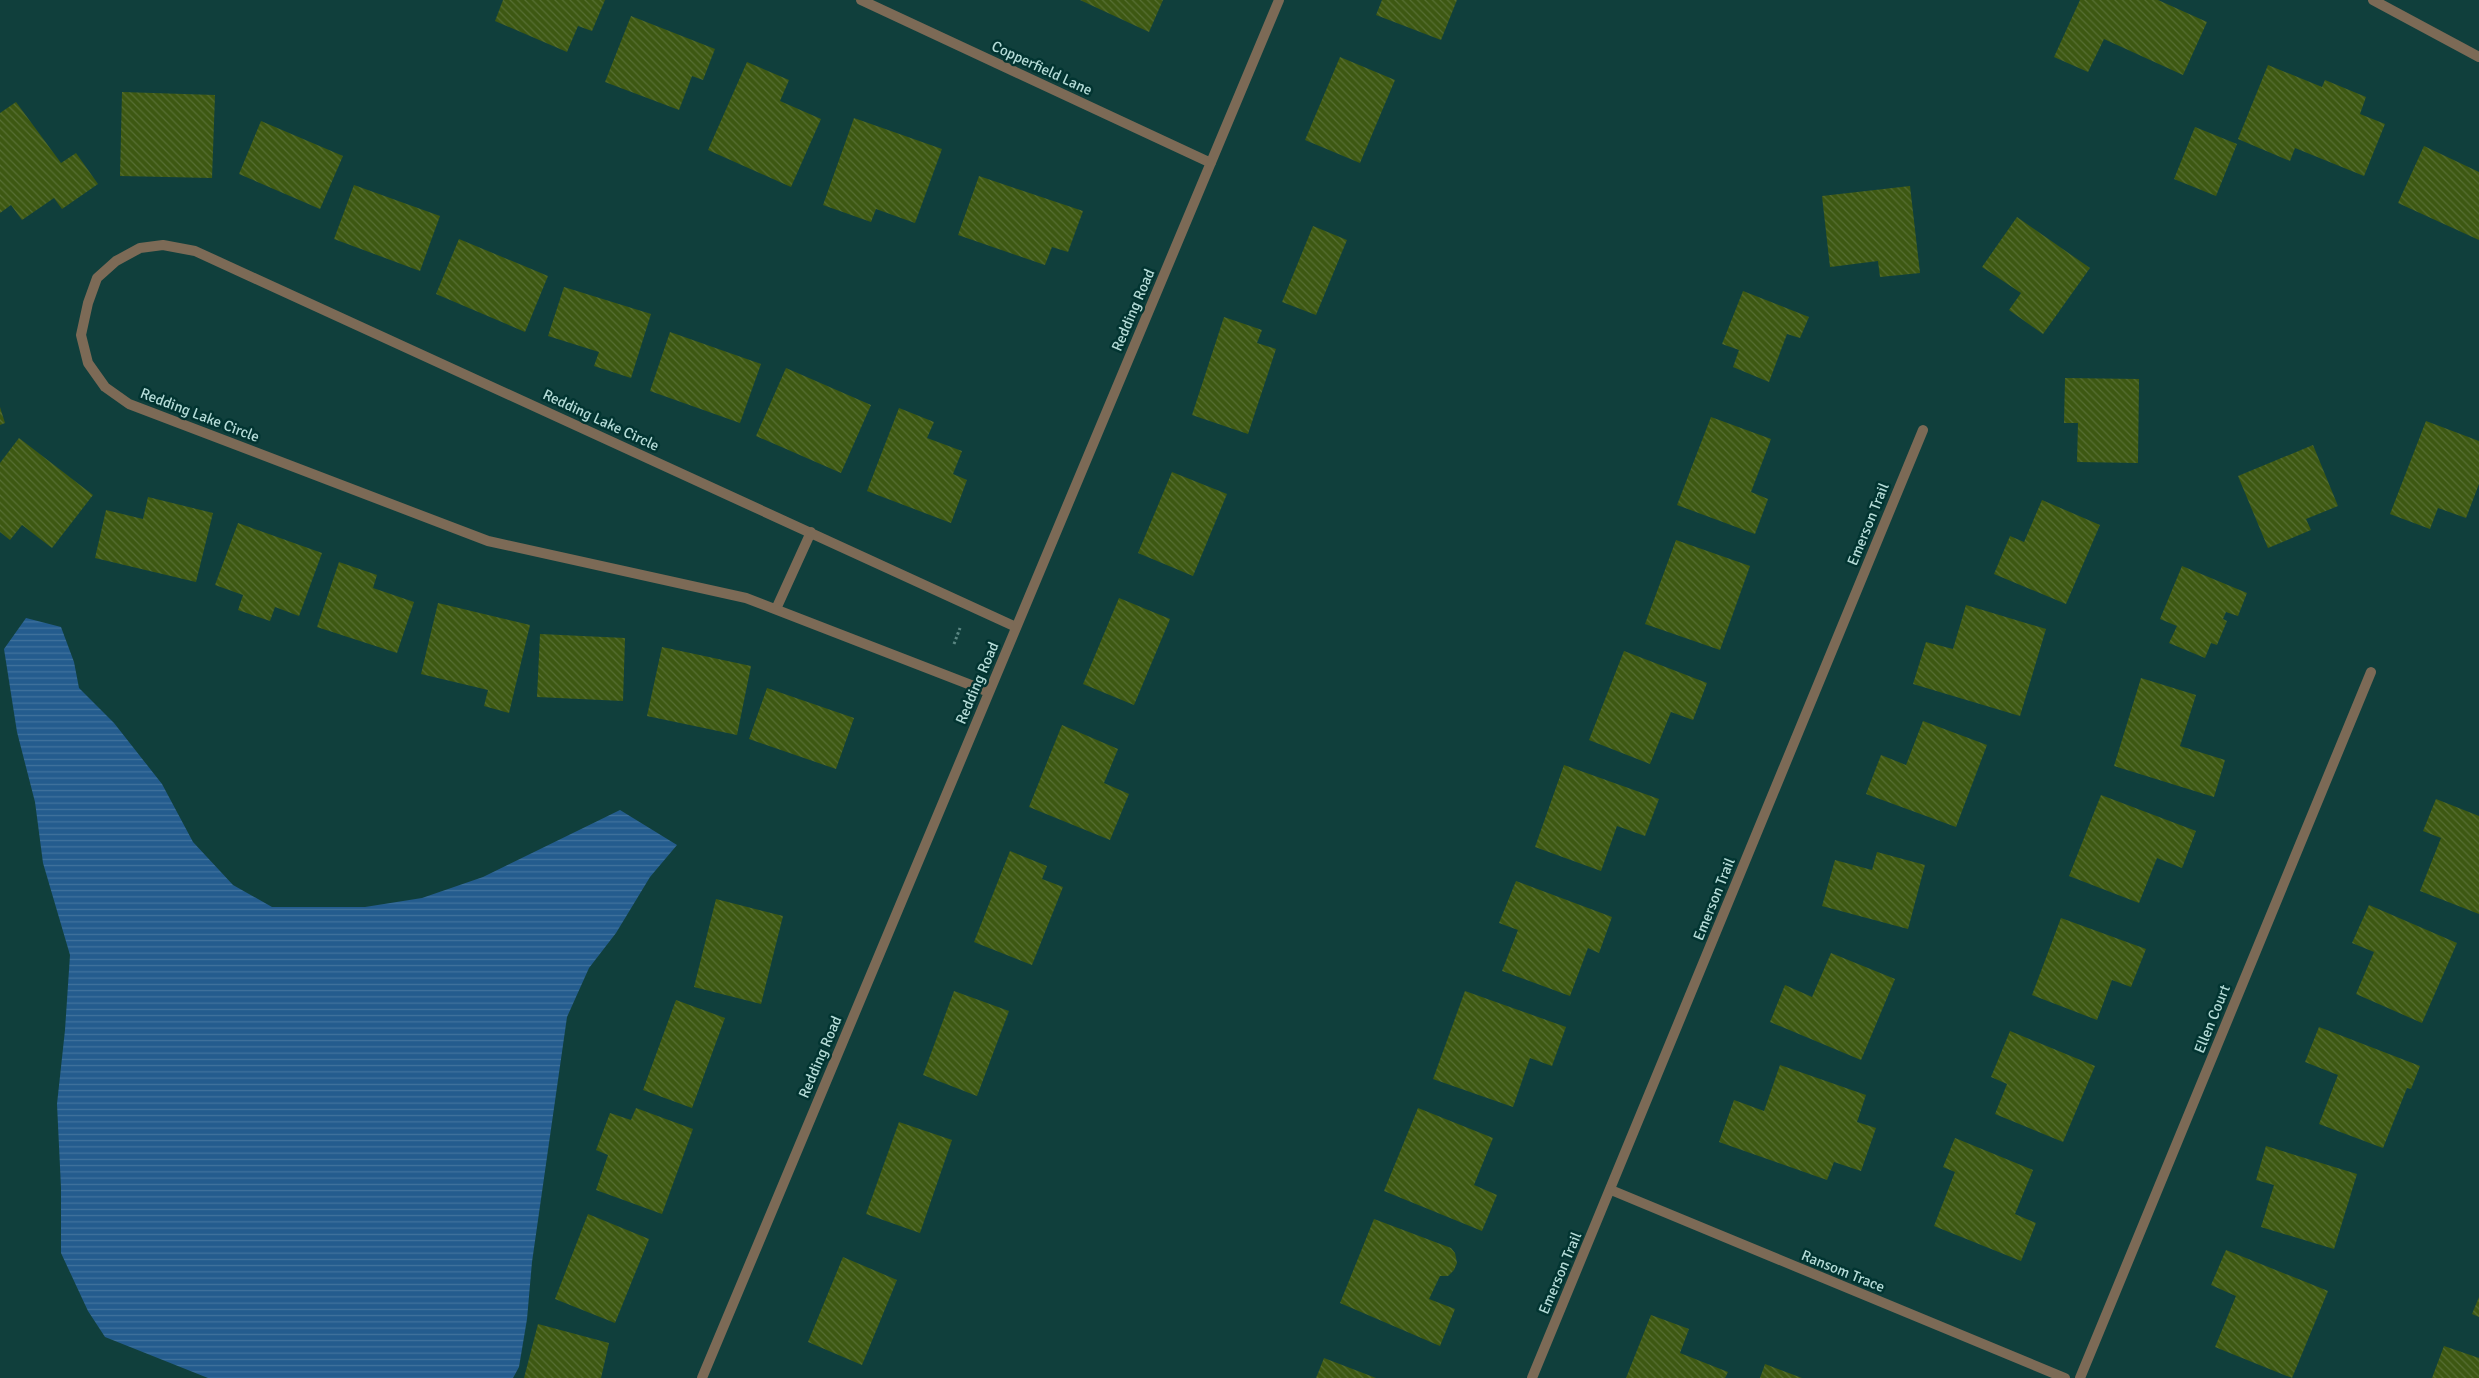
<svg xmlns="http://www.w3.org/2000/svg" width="2479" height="1378" viewBox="0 0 2479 1378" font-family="Signika,sans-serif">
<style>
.water{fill:url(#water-rules)}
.building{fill:url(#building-back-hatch)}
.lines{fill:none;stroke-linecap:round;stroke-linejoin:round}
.path{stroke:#5a8682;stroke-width:3;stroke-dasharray:2.5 2.5;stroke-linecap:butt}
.street{stroke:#7c6a56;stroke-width:10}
.labels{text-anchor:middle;stroke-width:5;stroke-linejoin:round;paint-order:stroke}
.street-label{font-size:15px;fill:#b4dbd7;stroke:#023431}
</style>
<defs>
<pattern id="water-rules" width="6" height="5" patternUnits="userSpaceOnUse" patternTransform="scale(1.25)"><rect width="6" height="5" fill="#245c8e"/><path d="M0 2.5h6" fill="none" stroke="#41739d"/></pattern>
<pattern id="building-back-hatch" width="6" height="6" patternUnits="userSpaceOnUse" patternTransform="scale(1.25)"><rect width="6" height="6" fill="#3d5812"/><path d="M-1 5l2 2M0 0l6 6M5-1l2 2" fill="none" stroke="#576f34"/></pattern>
</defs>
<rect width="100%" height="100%" fill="#103f3c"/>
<path class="water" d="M26 618 61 627 74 662 79 688 114 723 162 784 193 842 233 885 272 907H365L422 898 483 877 620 810 677 845 650 877 616 933 589 968 567 1017 532 1262 527 1319 519 1367 513 1378H208L105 1337 88 1311 61 1253V1188L57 1104 65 1030 70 955 43 863 35 802 17 732 4 649Z"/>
<path class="building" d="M503 0H605L592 31 578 26 567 52 495 21Z
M1080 0H1163L1149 32Z
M1382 0H1457L1441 40 1376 15Z
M2080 0H2158L2207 22 2183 75 2104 39 2088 72 2054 57Z
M631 16 715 49 703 80 692 76 679 110 605 82Z
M1340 57 1395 80 1360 163 1305 140Z
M747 62 789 80 780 101 821 119 791 187 708 150Z
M2268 65 2322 87 2325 80 2366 97 2360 114 2385 124 2364 176 2295 148 2290 161 2238 139Z
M122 92 215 95 212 178 120 176Z
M16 102 61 163 76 153 98 184 62 209 54 198 22 220 11 205 0 213V113Z
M854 118 942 149 915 223 876 209 871 222 823 205Z
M261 121 343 156 320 209 239 174Z
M2195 127 2237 144 2216 196 2174 179Z
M2424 146 2479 172V240L2398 203Z
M979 176 1083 211 1068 252 1052 247 1045 265 958 235Z
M354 185 440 216 420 271 334 239Z
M1910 186 1920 273 1880 277 1878 261 1830 267 1822 196Z
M2017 217 2090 268 2043 334 2009 310 2021 293 1982 267Z
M1313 226 1347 240 1316 315 1282 302Z
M459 239 548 276 525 332 436 294Z
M564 287 651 314 631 378 594 366 599 352 548 336Z
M1743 291 1809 317 1800 338 1787 334 1769 382 1733 367 1739 350 1722 344Z
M1224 317 1262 330 1257 343 1276 349 1248 434 1192 415Z
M670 332 761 364 740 423 650 391Z
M786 368 871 405 841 473 756 436Z
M2065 378 2139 379 2138 463 2077 462 2078 423H2064Z
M0 407 5 423 0 425Z
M899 408 934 422 927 438 962 451 953 474 967 480 951 523 867 491Z
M1711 417 1771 439 1751 492 1768 499 1755 534 1677 505Z
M2426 421 2479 441V484L2466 518 2438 508 2430 529 2390 514Z
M19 438 93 495 52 548 22 525 10 540 0 532V463Z
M2313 445 2338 506 2306 519 2311 530 2268 548 2238 476Z
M1172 472 1227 494 1193 576 1138 553Z
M148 497 213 513 196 582 95 558 106 510 143 519Z
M2042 500 2100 525 2066 604 1994 574 2010 536 2024 542Z
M238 523 322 553 299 616 275 607 270 621 238 610 243 595 215 585Z
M1676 540 1750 566 1720 650 1645 624Z
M339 562 377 575 373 588 414 602 397 653 317 627Z
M2182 566 2247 593 2238 616 2226 612 2223 619 2227 621 2217 645 2211 643 2205 658 2169 643 2177 626 2160 619Z
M1119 598 1170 619 1134 705 1083 684Z
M438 603 530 625 509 713 484 706 488 690 421 674Z
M1966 605 2046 629 2020 716 1913 684 1926 642 1953 649Z
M540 634 625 638 623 701 537 697Z
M662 647 751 666 737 735 647 716Z
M1624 651 1707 683 1693 720 1671 712 1650 764 1589 740Z
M2141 678 2196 695 2180 746 2225 760 2214 797 2114 766Z
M767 688 854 718 836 769 749 739Z
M1923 721 1987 745 1956 827 1866 794 1881 755 1906 765Z
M1062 725 1118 749 1104 783 1129 794 1110 840 1029 807Z
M1564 765 1659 799 1645 836 1617 826 1601 871 1535 847Z
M2101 795 2196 831 2182 868 2157 858 2139 903 2069 876Z
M2436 799 2479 816V914L2420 891 2441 838 2423 831Z
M1010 851 1047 866 1042 879 1063 887 1032 965 974 942Z
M1877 852 1925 865 1908 929 1822 906 1835 860 1872 870Z
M1516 881 1612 917 1599 953 1588 948 1570 996 1502 971 1518 930 1499 923Z
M716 899 783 916 761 1004 694 987Z
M2369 905 2457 943 2422 1023 2356 994 2374 952 2352 943Z
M2061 918 2146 949 2131 987 2112 980 2097 1020 2032 995Z
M1831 953 1895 979 1861 1060 1770 1022 1785 985 1812 997Z
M954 991 1009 1011 977 1096 923 1075Z
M1465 991 1566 1027 1552 1066 1530 1058 1513 1107 1433 1079Z
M676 1000 725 1018 692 1108 643 1090Z
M2319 1027 2420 1066 2411 1089 2407 1088 2383 1148 2319 1124 2338 1075 2305 1062Z
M2010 1031 2095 1066 2063 1142 1995 1114 2007 1084 1991 1077Z
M1780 1065 1866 1095 1857 1122 1876 1128 1861 1171 1834 1162 1827 1180 1719 1142 1734 1100 1764 1111Z
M636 1108 693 1129 662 1214 596 1190 608 1155 596 1150 610 1113 631 1120Z
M1418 1108 1493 1138 1474 1185 1497 1195 1482 1231 1384 1191Z
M899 1122 952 1140 920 1233 866 1214Z
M1955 1138 2033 1170 2015 1214 2036 1223 2021 1261 1934 1226 1955 1172 1943 1167Z
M2266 1146 2357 1174 2334 1249 2261 1227 2274 1185 2256 1180Z
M588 1214 649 1239 615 1323 555 1299Z
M1374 1219 1451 1248 1455 1253 1457 1263 1454 1270 1448 1276H1440L1429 1299 1455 1309 1440 1346 1340 1303Z
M2226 1250 2328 1291 2292 1378 2215 1347 2236 1296 2211 1285Z
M843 1257 897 1280 862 1365 808 1342Z
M2479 1297V1317L2472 1314Z
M1651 1315 1689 1329 1680 1353 1728 1372 1725 1378H1626Z
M538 1324 609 1343 601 1378H524Z
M2444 1346 2479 1358V1378H2432Z
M1324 1358 1376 1378H1316Z
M1765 1364 1802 1378H1760Z"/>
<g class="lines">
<path class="path" d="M954 644 960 628"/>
<path class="street" d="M861 0 1211 163
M2373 0 2479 57
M776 609 811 532
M989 692 746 598 488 541 129 404 105 387 88 363 81 335 88 303 97 278 116 261 140 248 163 245 195 251 1016 627
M1611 1190 2065 1378
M702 1378 1279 0
M1532 1378 1923 430
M2080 1378 2371 672"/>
</g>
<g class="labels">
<g class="street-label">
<text transform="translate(1042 68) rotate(25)" y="5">Copperfield Lane</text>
<text transform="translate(1133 310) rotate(-67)" y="5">Redding Road</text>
<text transform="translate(200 415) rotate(21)" y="5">Redding Lake Circle</text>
<text transform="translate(601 420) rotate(25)" y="5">Redding Lake Circle</text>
<text transform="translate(1868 524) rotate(-68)" y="5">Emerson Trail</text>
<text transform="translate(977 683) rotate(-67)" y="5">Redding Road</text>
<text transform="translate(1714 899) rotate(-68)" y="5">Emerson Trail</text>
<text transform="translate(2212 1019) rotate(-68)" y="5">Ellen Court</text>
<text transform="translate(820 1057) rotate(-67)" y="5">Redding Road</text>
<text transform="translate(1843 1271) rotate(22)" y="5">Ransom Trace</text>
<text transform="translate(1560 1273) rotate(-67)" y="5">Emerson Trail</text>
</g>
</g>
</svg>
